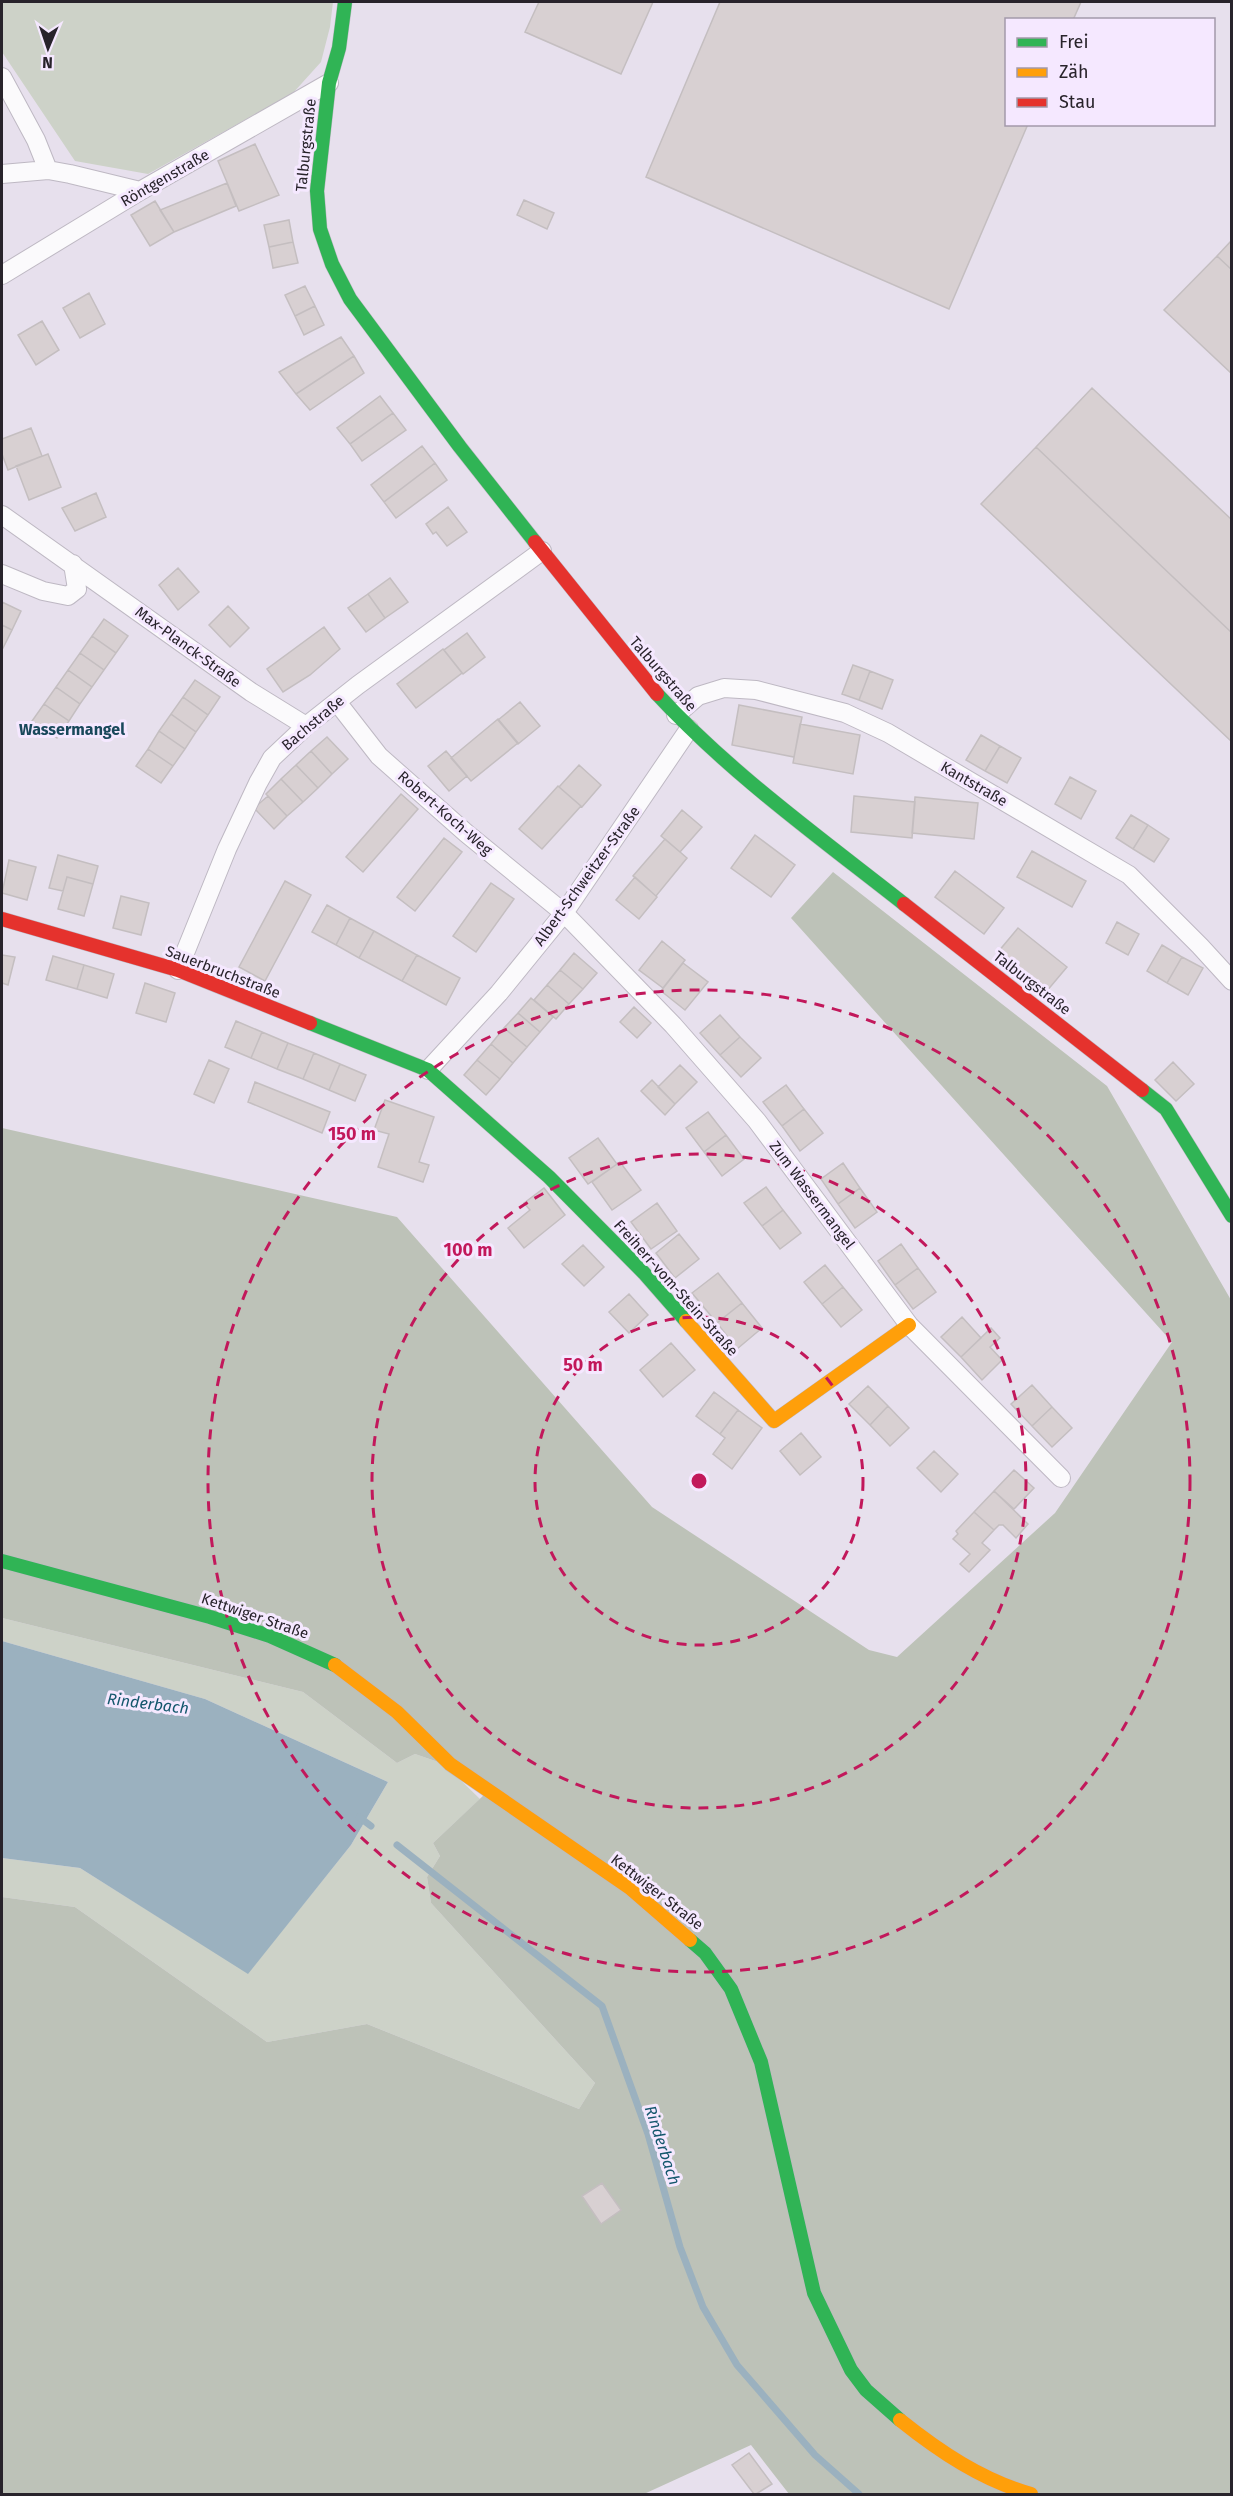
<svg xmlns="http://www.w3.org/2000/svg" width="1233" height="2496" viewBox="0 0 1233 2496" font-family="'Fira Sans',sans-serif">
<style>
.green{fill:#cdd2c8}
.forest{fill:#bdc2b8}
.water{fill:#9bb1bf}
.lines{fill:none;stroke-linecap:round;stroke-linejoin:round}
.stream{stroke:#9bb1bf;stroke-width:7}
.building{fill:#d8d0d2;stroke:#c4bec0;stroke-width:1.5}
.street-casing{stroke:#beb8c3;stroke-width:20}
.fast-casing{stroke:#beb8c3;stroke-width:15}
.slow-casing{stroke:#beb8c3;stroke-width:15}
.jam-casing{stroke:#beb8c3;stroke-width:15}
.street{stroke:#fbfafc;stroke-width:18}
.fast{stroke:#30b455;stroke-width:14}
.slow{stroke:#ff9f0a;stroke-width:14}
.jam{stroke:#e5322d;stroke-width:14}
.ring{fill:none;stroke:#c2185b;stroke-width:3;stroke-dasharray:10 8}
.labels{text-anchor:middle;stroke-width:6;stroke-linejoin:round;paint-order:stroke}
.street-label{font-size:15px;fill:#28232b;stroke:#f5e8ff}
.neighbourhood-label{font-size:16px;font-weight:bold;fill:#19485b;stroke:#f5e8ff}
.water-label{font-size:16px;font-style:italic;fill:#14576d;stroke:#f5e8ff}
.centre{fill:#c2185b;stroke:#f5e8ff;stroke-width:3}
.ring-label{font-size:18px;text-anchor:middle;font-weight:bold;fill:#c2185b;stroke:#f5e8ff;stroke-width:6;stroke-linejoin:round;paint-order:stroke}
</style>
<rect width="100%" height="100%" fill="#e7e0ed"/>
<path class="green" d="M2 2H333L330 27 321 62 293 93 148 174 75 161 2 52Z
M2 1618 303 1692 397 1763 415 1754 444 1764 480 1799 433 1843 440 1856 427 1877 431 1903 595 2083 579 2109 367 2024 267 2042 75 1907 2 1897V1858L80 1868 248 1973 351 1845 388 1782 205 1699 2 1641Z"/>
<path class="forest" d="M833 872 1107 1086 1231 1300V2494H789L751 2445 644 2494H2V1897L75 1907 267 2042 367 2024 579 2109 595 2083 431 1903 427 1877 440 1856 433 1843 485 1794 444 1764 415 1754 397 1763 303 1692 2 1618V1128L397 1217 652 1507 869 1650 897 1657 1055 1513 1172 1342 791 918Z"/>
<path class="water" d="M2 1641 205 1699 388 1782 351 1845 248 1974 80 1868 2 1858Z"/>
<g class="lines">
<path class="stream" d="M359 1817 371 1826
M397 1845 602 2006 648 2134 680 2247 703 2307 737 2365 815 2455 859 2494"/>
</g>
<path class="building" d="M539 2H653L621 74 525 32Z
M720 2H1081L1073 20H1006V124H1028L949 309 646 177Z
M255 144 279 195 239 211 218 161Z
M227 183 236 206 174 232 160 210Z
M524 200 554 213 547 229 517 215Z
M155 201 174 232 150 246 131 215Z
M289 220 293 242 269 247 264 225Z
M1232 240V270L1217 256Z
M293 242 298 263 273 268 269 247Z
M1217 256 1232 270V374L1164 310Z
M305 286 315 306 295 316 285 295Z
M89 293 105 324 80 338 63 308Z
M315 306 324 325 304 335 295 316Z
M42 321 59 350 36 365 18 335Z
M341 337 354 356 296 394 279 372Z
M354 356 364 373 310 410 296 394Z
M1092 388 1232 520V633L1036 447Z
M380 396 393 413 350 444 337 428Z
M393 413 406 430 362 461 350 444Z
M31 428 42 456 8 470 2 454V439Z
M422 446 435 463 384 502 371 485Z
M1036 447 1232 633V742L981 504Z
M48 454 61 487 29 500 16 466Z
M435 463 447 480 396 518 384 502Z
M96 493 106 517 75 531 62 508Z
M448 507 467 532 447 546 436 532 433 534 426 524Z
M178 568 199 592 178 610 159 585Z
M390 578 408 602 385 618 368 594Z
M368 594 385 618 366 632 348 608Z
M2 602 21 611 12 630 2 625Z
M228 606 249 628 230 647 209 625Z
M104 619 128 636 116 653 92 636Z
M2 625 12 630 3 648 2 647Z
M324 627 340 649 310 675 283 692 267 669Z
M467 633 485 657 463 674 444 650Z
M92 636 116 653 104 670 80 653Z
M443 649 462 673 416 708 397 684Z
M80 653 104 670 92 687 68 670Z
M853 665 870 671 859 700 842 694Z
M68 670 92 687 80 704 56 687Z
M870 671 893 680 882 709 859 700Z
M195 680 220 697 208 715 183 697Z
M56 687 80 704 69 721 44 704Z
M183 697 208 715 196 732 171 714Z
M520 702 540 726 518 744 498 720Z
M44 704 69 721 57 738 32 721Z
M739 705 802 717 794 757 732 745Z
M171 714 196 732 185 749 159 731Z
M498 719 518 743 471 781 451 758Z
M800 724 860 735 853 774 793 763Z
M159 731 185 749 173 766 148 749Z
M981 735 1000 746 985 771 966 760Z
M327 737 348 759 332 774 311 751Z
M1000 746 1021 758 1007 783 985 771Z
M148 749 173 766 161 783 136 766Z
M311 751 332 774 318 788 296 765Z
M446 751 467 776 449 791 428 766Z
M296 765 318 788 303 802 281 779Z
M579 765 601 785 582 807 559 787Z
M1070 777 1096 791 1081 819 1055 804Z
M281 779 303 802 287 816 266 794Z
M558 786 581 806 542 849 519 829Z
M401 794 418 809 363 872 346 857Z
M268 796 287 816 274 829 254 808Z
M854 796 915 802 912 838 851 832Z
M915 797 978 803 974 839 912 833Z
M682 810 702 827 680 852 661 836Z
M1131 815 1148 825 1133 849 1116 838Z
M1148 825 1169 839 1154 862 1133 849Z
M755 835 795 865 771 897 731 868Z
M444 838 462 852 415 911 397 897Z
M665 839 687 858 656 896 633 876Z
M1032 851 1086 881 1072 907 1017 877Z
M58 855 98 866 93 884 67 877 63 891 49 888Z
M9 860 36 867 27 900 2 893Z
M955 871 1004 908 984 934 935 897Z
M67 877 93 884 84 916 58 909Z
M635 877 657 897 639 919 616 900Z
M285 881 311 895 265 981 239 967Z
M491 883 514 899 476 952 453 936Z
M121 896 149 903 141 935 113 928Z
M327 905 350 918 336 945 312 932Z
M350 918 374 931 359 958 336 945Z
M1117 922 1139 934 1128 955 1106 943Z
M1018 928 1067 967 1046 992 998 952Z
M374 931 417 955 402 981 359 958Z
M662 941 685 960 663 988 639 970Z
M1162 945 1182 957 1167 983 1147 971Z
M574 953 597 973 583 989 560 970Z
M2 955 15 957 8 985 2 983Z
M417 955 460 978 446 1005 402 981Z
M53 956 84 965 77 989 46 980Z
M1182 957 1203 968 1188 995 1167 983Z
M683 963 708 982 685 1010 661 991Z
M84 965 114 974 107 998 77 989Z
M560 970 583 989 569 1004 547 985Z
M145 983 175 993 166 1022 136 1013Z
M547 985 569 1004 556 1019 534 1000Z
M531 998 553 1017 540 1032 518 1013Z
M634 1007 651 1023 637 1038 620 1022Z
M518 1013 540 1032 527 1047 504 1028Z
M720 1015 740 1037 720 1055 700 1033Z
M236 1021 262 1032 251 1058 225 1047Z
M504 1028 527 1047 513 1063 491 1044Z
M262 1032 288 1043 277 1069 251 1058Z
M740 1037 761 1058 741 1077 720 1055Z
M288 1043 314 1053 303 1079 277 1069Z
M491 1044 513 1063 500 1079 477 1060Z
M314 1053 340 1064 329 1090 303 1079Z
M209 1060 229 1069 214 1103 194 1094Z
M477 1060 500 1079 486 1095 464 1075Z
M1173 1062 1194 1084 1176 1101 1155 1080Z
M340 1064 366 1075 355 1101 329 1090Z
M680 1065 697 1082 675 1104 658 1087Z
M652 1080 675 1104 665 1115 641 1091Z
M255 1082 330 1112 322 1133 248 1102Z
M786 1085 804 1109 782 1126 763 1102Z
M385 1100 434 1117 419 1162 429 1165 423 1182 378 1167 389 1134 374 1130Z
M804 1109 823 1133 800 1151 782 1126Z
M708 1112 726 1135 704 1152 686 1128Z
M726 1135 744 1159 722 1176 704 1152Z
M598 1138 617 1164 588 1184 569 1158Z
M620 1162 641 1190 612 1210 592 1182Z
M843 1163 860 1188 838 1204 821 1179Z
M766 1187 783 1210 762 1226 744 1203Z
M544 1188 565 1215 524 1248 508 1228 530 1210 524 1203Z
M860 1188 877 1212 855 1228 838 1204Z
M657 1203 677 1231 651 1249 631 1222Z
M783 1210 801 1233 780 1249 762 1226Z
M679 1234 699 1259 675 1278 656 1253Z
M901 1244 918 1268 895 1285 878 1261Z
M583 1245 604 1267 584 1286 562 1264Z
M825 1265 843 1287 822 1304 804 1282Z
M918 1268 936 1292 913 1309 895 1285Z
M718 1273 742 1303 717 1323 692 1293Z
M843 1287 862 1310 841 1327 822 1304Z
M629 1294 648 1315 629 1333 609 1312Z
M742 1303 762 1328 737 1349 717 1323Z
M962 1317 981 1338 961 1357 941 1337Z
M991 1328 1000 1338 990 1347 1002 1360 982 1380 961 1357Z
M671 1343 695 1370 663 1397 640 1370Z
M1032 1385 1052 1407 1032 1426 1011 1404Z
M868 1386 888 1406 870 1425 849 1404Z
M714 1392 738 1410 720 1434 696 1416Z
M888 1406 909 1428 890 1446 870 1425Z
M1052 1407 1072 1428 1052 1447 1032 1426Z
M738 1410 762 1428 732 1469 713 1454 725 1438 720 1434Z
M801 1433 821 1457 800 1475 780 1451Z
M934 1451 958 1474 941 1492 917 1468Z
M1014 1470 1034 1488 1014 1509 994 1491Z
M994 1491 1028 1524 1016 1538 1003 1525H999L994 1530 974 1512Z
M974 1512 994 1530 982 1543 990 1550 969 1572 960 1564 970 1554 953 1539 958 1534 956 1531Z
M602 2183 621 2210 601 2224 582 2196Z
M749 2453 772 2484 756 2494H754L732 2465Z"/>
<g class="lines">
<defs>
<path id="street" d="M2 77 36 140 48 170
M2 174 48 170 70 174 140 191
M2 275 140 191 329 83
M2 515 251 692 306 726
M2 574 43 591 68 596 77 589 73 564
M337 702 379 756 466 833 564 913 673 1025 757 1121 909 1325 1061 1478
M676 715 698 696 724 688 756 690 845 713 888 733 1129 875 1200 946 1232 981
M178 970 227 849 258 783 272 758 306 726 358 685 542 551
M428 1070 499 993 564 913 689 729"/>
<path id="fast" d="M345 2 339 48 329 83 317 191 320 229 332 264 350 299 460 447 535 542
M657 694C730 773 819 837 904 904
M310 1023 428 1070 549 1177 644 1273 686 1321
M1142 1090 1166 1109 1232 1216
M2 1561 210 1617 270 1636 335 1665
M690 1940 705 1953 731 1989 761 2062 814 2293 851 2370 866 2390 900 2420"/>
<path id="slow" d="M686 1321 774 1421 909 1325
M335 1665 397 1712 450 1764 630 1888 690 1940
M900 2420C940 2452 982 2480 1031 2494"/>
<path id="jam" d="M535 542 657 694
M904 904 1142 1090
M2 919 178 970 310 1023"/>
</defs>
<use href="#street" class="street-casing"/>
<use href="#fast" class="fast-casing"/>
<use href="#slow" class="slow-casing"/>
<use href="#jam" class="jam-casing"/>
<use href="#street" class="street"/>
<use href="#fast" class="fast"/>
<use href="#slow" class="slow"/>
<use href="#jam" class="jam"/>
</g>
<g class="ring">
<circle cx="699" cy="1481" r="164"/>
<circle cx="699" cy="1481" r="327"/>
<circle cx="699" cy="1481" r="491"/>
</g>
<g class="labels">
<g class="street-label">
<text transform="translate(306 145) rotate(-84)" y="5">Talburgstraße</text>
<text transform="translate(165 178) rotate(-30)" y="5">Röntgenstraße</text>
<text transform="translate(188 647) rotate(36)" y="5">Max-Planck-Straße</text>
<text transform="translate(663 674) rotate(49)" y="5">Talburgstraße</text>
<text transform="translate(313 723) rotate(-40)" y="5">Bachstraße</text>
<text transform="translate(974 784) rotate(30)" y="5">Kantstraße</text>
<text transform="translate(445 813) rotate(41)" y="5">Robert-Koch-Weg</text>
<text transform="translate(587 876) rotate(-54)" y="5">Albert-Schweitzer-Straße</text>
<text transform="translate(223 972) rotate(21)" y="5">Sauerbruchstraße</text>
<text transform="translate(1032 983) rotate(38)" y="5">Talburgstraße</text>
<text transform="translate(812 1195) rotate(53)" y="5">Zum Wassermangel</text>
<text transform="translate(676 1288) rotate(48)" y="5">Freiherr-vom-Stein-Straße</text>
<text transform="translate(255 1616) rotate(19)" y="5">Kettwiger Straße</text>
<text transform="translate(657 1892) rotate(38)" y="5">Kettwiger Straße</text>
</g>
<g class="neighbourhood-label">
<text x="72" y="735">Wassermangel</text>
</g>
<g class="water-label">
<text transform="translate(148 1703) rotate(7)" y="6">Rinderbach</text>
<text transform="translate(663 2145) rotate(72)" y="6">Rinderbach</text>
</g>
</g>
<circle cx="699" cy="1481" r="9" class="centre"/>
<g class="ring-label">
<text x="352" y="1140">150 m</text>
<text x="468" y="1256">100 m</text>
<text x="583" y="1371">50 m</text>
</g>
<rect width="1233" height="2496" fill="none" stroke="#28232b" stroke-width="6"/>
<rect x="1005" y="18" width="210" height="108" fill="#f5e8ff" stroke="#a399aa" stroke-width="1.5"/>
<rect x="1017" y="38" width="30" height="9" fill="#30b455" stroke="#a399aa" stroke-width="1.5"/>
<text x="1059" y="48" font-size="18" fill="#28232b">Frei</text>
<rect x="1017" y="68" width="30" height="9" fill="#ff9f0a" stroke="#a399aa" stroke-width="1.5"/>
<text x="1059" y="78" font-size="18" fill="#28232b">Zäh</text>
<rect x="1017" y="98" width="30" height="9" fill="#e5322d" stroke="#a399aa" stroke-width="1.5"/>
<text x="1059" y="108" font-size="18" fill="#28232b">Stau</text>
<g transform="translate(48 48) rotate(182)" stroke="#f5e8ff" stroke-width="4.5" paint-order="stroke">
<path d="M0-4.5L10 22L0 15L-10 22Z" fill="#28232b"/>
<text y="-9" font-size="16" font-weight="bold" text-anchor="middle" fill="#28232b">N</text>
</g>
</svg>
